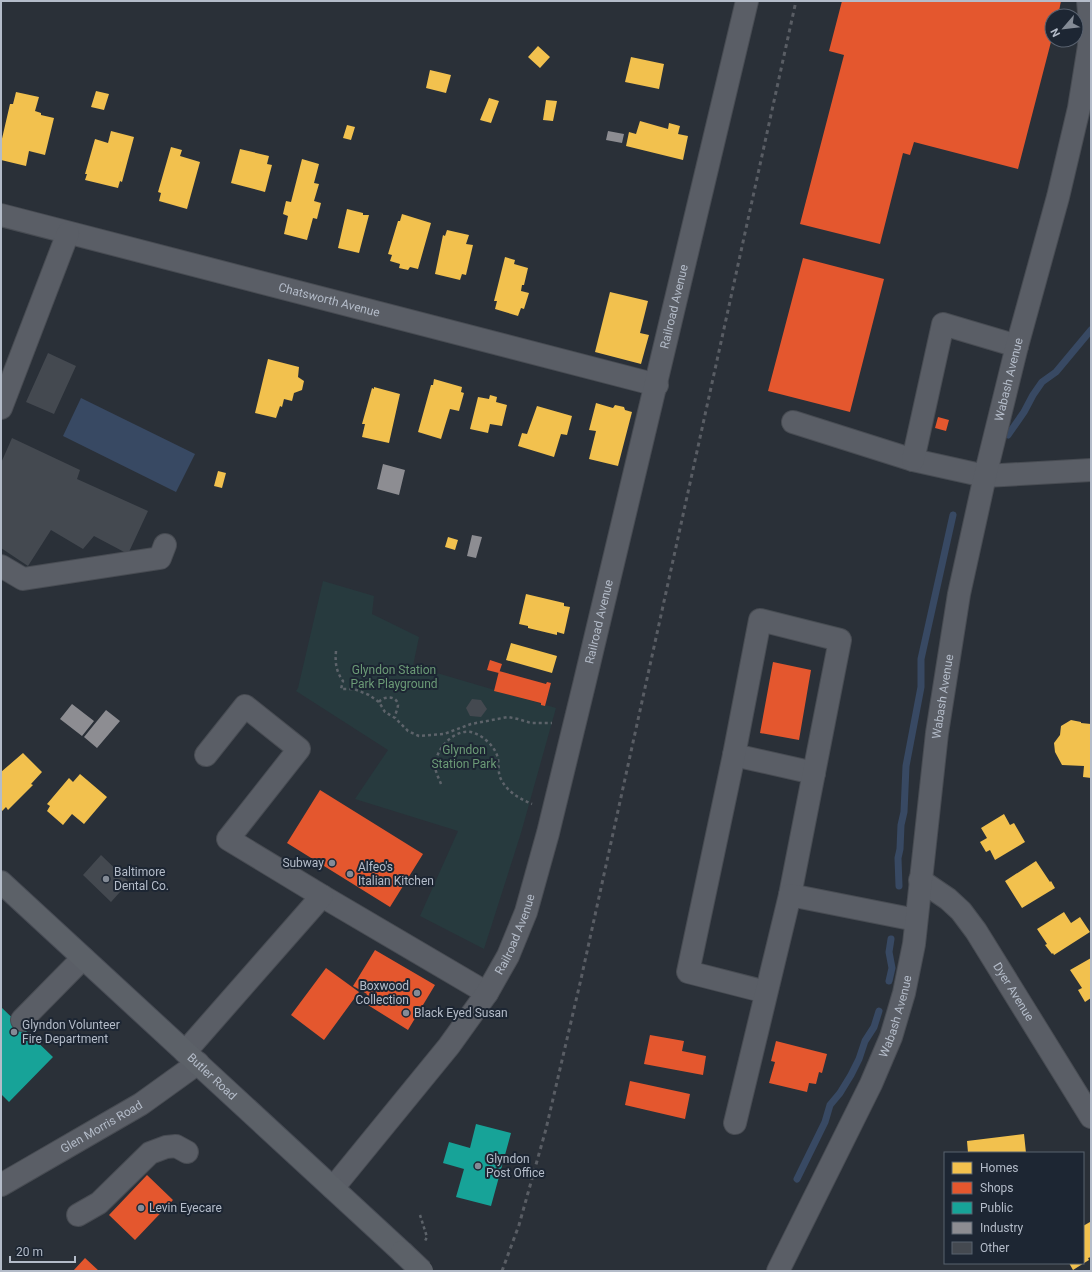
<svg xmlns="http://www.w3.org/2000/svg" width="1092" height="1272" viewBox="0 0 1092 1272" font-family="Roboto,sans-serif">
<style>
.green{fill:#273a3e}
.water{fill:#384963}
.homes{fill:#f2c14e}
.shops{fill:#e4572e}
.public{fill:#17a398}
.industry{fill:#8d8d92}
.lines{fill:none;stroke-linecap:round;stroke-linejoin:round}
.stream{stroke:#384963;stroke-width:7}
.building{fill:#444950}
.minor-casing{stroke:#484c53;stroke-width:24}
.major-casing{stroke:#484c55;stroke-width:24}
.path{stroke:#5d636a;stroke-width:2.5;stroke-dasharray:3 3;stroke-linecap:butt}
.minor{stroke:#5a5e66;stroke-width:22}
.major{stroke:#5c6168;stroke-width:22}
.rail{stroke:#595d64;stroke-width:3;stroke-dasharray:4 4;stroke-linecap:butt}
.major-bridge-casing{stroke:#484c55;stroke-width:24;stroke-linecap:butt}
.major-bridge{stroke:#5c6168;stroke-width:22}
.poi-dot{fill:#848b96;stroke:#1d2633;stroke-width:1.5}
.labels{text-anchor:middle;stroke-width:4;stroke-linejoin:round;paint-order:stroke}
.street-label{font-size:12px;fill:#b4bcc9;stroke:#1d2633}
.park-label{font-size:12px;fill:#6b9a76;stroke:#1d2633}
.poi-label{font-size:12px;fill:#b4bcc9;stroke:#1d2633;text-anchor:start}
</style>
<rect width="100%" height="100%" fill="#2a3038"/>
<path class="green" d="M323 581 374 596 372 614 419 637 413 666 556 708 521 833 484 949 420 916 458 831 355 799 388 750 296 691 298 688Z"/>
<path class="water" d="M81 398 195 454 176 492 63 436Z"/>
<path class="homes" d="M538 46 550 57 540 68 528 57Z
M631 57 664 64 659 89 625 82Z
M430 70 451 75 446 93 426 88Z
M96 91 109 94 104 110 91 107Z
M16 92 39 97 35 111 41 113V115L54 118 45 155 29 151 26 166 1 160V143L10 104H13Z
M489 98 499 101 491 123 480 120Z
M546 100 557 101 553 121 543 120Z
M640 121 668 129 669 123 680 126 678 134 688 136 683 160 626 146 629 132 636 134Z
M347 125 355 127 351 140 343 138Z
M111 131 134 137 122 182 120 181 118 188 85 180 87 174H85L95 139 108 143Z
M171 147 182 150 180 156 200 162 187 209 159 201 161 193 158 192Z
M240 149 269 156 267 164 272 165 265 192 231 183Z
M302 159 319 164 314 183 319 184 314 201 321 203 317 219 313 218 307 240 284 234 288 216 283 214 286 201 291 202Z
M347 209 363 213V215H369L359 253 338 248Z
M402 214 431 223 418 269 410 267 408 270 399 268 400 264 390 261 392 255 388 254 398 221H400Z
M447 230 469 235 466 244 473 245 466 275 462 274 460 280 435 274 443 235 445 236Z
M505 257 515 260 514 264 528 268 524 285H522L521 291 529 293 524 309 521 308 518 316 495 309 497 301H494Z
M610 292 648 301 640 333 649 335 641 364 595 352Z
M268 359 299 367 298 377 304 381 302 390 294 393 292 401 284 399 282 407 280 406 276 418 255 413Z
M434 379 462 387 461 392 464 393 459 411 450 409 441 439 418 432 431 385H433Z
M374 387 400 394 389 443 362 437 365 424H362L372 388 374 389Z
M490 395 497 397 496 402 507 405 502 426 490 424 488 433 470 429 478 397 489 399Z
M596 403 613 408 615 405 624 407 625 410 632 412 618 466 589 459 596 431 589 430Z
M537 406 572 416 567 435 561 434 554 457 518 446 522 433 527 434Z
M218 471 226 473 222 488 214 486Z
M448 537 458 540 455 550 445 547Z
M526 594 564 603V606L570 607 564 634 557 632V635L528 628V626L519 624Z
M511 643 557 656 552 673 506 660Z
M1071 720 1081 722V723L1091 724V778L1083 777 1084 766 1062 765 1055 752 1054 743 1060 735 1061 726Z
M23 753 42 772 31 784 33 785 8 810 6 807 1 812V772Z
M80 774 107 797 84 824 72 814 63 825 47 811 50 806 47 804 69 778 73 782Z
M1004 814 1010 825 1014 823 1025 842 995 860 990 850 986 852 980 842 987 838 981 828Z
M1036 861 1050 882 1051 881 1055 888 1022 908 1005 881Z
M1064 912 1071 923 1080 917 1090 932 1054 955 1053 953 1052 954 1045 945 1047 944 1037 929Z
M1091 958V998L1085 1002 1078 990 1082 988 1070 970Z
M1024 1134 1026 1153H968L967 1141Z
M1090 1222 1091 1224V1257L1088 1258 1089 1260 1073 1270 1069 1263H1083V1226Z"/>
<path class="shops" d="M842 1H1061L1058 16H1052V38L1018 169 914 142 910 155 903 153 880 244 800 224 844 55 829 51Z
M803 258 884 279 850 412 768 391Z
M938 417 949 420 946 431 935 428Z
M490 660 502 664 499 673 487 670Z
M773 662 811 670 799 740 760 733Z
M499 671 546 684 547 682 551 683 545 706 541 705V703L494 691Z
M320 790 423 854 390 907 287 843Z
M375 950 435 985 408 1030 363 1002 367 994 353 986Z
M326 968 359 992 324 1040 291 1015Z
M650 1035 684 1041 682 1051 706 1056 703 1075 644 1064Z
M776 1041 827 1054 822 1073 819 1072 816 1084 809 1083 807 1092 769 1083 775 1062 771 1061Z
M630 1081 690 1094 685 1119 625 1105Z
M147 1175 173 1200 135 1240 109 1215Z
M85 1258 99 1271H73Z"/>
<path class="public" d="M1 1007 53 1057 9 1102 1 1094Z
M476 1124 511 1133 491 1206 456 1197 464 1169 443 1163 449 1142 470 1148Z"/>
<path class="industry" d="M608 131 624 134 622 143 606 140Z
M383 464 405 470 399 495 377 489Z
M472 535 482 537 476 558 467 556Z
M72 704 94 721 82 736 60 719Z
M106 710 120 721 97 748 84 737Z"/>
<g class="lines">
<path class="stream" d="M1008 435 1024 412 1033 395 1042 382 1056 372 1091 330
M899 886 898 858 900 849 901 825 904 812 906 766 921 687V659L953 515
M889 981 892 968 889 952 891 939
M797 1179 825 1122 830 1105 840 1093 851 1075 859 1059 865 1041 874 1027 879 1011"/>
</g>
<path class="building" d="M48 353 76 366 54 414 26 402Z
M12 438 80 470 77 479 148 511 128 554 94 536 83 549 51 530 28 566 1 548V463Z
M472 699 481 700 487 709 481 717 470 716 466 708Z
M101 855 129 882 111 902 83 875Z"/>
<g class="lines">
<defs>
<g id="minor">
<path id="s1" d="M1 215 657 385"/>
<path d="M1 408 68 233"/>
<path d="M793 422 913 460 985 476 1091 470"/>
<path d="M913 460 943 324 1017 346"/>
<path d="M1 566 23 579 160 558 165 545"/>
<path d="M734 755 814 773"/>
<path id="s2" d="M920 880 948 899 961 911 976 931 1091 1117"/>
<path d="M322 896 487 993"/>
<path d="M766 992 688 972 734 755 760 620 840 640 790 895"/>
<path d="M22 1020 83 958"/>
<path d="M185 1052 322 896 228 839 299 749 245 706 206 755"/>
<path d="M735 1123 790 895 916 920"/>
<path id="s3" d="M1 1185 141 1104 198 1063"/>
<path id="s4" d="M333 1188 449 1046 487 993 508 956 526 912 548 833 584 685 747 1"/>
<path d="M78 1215 99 1203 150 1153 166 1147 176 1146 187 1152"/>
<path id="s5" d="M778 1271 871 1084 891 1037 904 993 914 944 937 733 959 594 985 476 1017 346 1058 197 1079 108 1089 46 1090 23 1088 1"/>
</g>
<g id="major">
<path id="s6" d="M1 882 402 1252"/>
</g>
</defs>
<use href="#minor" class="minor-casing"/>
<use href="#major" class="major-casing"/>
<path class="path" d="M336 651C335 663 336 671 343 681L341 689H354L369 695 379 702 385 712 395 718 408 731 419 736 444 734 471 724 508 717 518 719 531 723H552
M379 702C383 696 397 695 398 705 398 708 395 714 395 718
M441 784C439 779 436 773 435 767 435 750 453 729 471 732 483 735 496 747 498 759 499 765 498 771 500 777 506 791 518 798 532 804
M420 1215 427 1237 424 1243"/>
<use href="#minor" class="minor"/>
<use href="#major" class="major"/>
<path class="rail" d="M502 1271 519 1225 546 1129 581 979 796 1"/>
<defs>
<path id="major-bridge" d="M402 1252 422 1271"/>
</defs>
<use href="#major-bridge" class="major-bridge-casing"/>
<use href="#major-bridge" class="major-bridge"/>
</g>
<g class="poi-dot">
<circle cx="332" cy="863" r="4"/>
<circle cx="350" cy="874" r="4"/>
<circle cx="106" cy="879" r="4"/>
<circle cx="417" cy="993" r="4"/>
<circle cx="406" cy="1013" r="4"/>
<circle cx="14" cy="1032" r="4"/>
<circle cx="478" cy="1166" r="4"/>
<circle cx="141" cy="1208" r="4"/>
</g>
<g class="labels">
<g class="street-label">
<text dy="4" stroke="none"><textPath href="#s1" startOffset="339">Chatsworth Avenue</textPath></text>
<text dy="4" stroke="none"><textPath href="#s4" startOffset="962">Railroad Avenue</textPath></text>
<text dy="4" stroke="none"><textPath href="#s5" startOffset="929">Wabash Avenue</textPath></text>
<text dy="4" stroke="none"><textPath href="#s4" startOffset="638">Railroad Avenue</textPath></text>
<text dy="4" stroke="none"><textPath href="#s5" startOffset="605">Wabash Avenue</textPath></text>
<text dy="4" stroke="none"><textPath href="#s4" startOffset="314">Railroad Avenue</textPath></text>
<text dy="4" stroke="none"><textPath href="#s2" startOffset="148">Dyer Avenue</textPath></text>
<text dy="4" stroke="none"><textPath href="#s5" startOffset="281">Wabash Avenue</textPath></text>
<text dy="4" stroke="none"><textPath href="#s6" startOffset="287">Butler Road</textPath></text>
<text dy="4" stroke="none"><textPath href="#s3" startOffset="116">Glen Morris Road</textPath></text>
</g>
<g class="park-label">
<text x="394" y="674">Glyndon Station<tspan x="394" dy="14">Park Playground</tspan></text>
<text x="464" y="754">Glyndon<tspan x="464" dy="14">Station Park</tspan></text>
</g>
<g class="poi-label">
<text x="324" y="867" text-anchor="end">Subway</text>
<text x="358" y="871">Alfeo's<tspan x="358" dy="14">Italian Kitchen</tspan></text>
<text x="114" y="876">Baltimore<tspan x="114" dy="14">Dental Co.</tspan></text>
<text x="409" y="990" text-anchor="end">Boxwood<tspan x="409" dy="14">Collection</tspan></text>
<text x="414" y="1017">Black Eyed Susan</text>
<text x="22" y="1029">Glyndon Volunteer<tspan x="22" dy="14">Fire Department</tspan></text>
<text x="486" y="1163">Glyndon<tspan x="486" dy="14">Post Office</tspan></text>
<text x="149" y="1212">Levin Eyecare</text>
</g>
</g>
<rect width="1092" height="1272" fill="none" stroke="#b4bcc9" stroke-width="4"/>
<rect x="944" y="1152" width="140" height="112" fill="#1d2633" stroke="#59626f"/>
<rect x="952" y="1162" width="20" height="12" fill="#f2c14e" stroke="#59626f"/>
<text x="980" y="1172" font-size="12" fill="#b4bcc9">Homes</text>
<rect x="952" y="1182" width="20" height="12" fill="#e4572e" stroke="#59626f"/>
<text x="980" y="1192" font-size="12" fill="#b4bcc9">Shops</text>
<rect x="952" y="1202" width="20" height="12" fill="#17a398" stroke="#59626f"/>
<text x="980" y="1212" font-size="12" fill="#b4bcc9">Public</text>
<rect x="952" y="1222" width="20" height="12" fill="#8d8d92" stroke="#59626f"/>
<text x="980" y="1232" font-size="12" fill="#b4bcc9">Industry</text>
<rect x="952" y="1242" width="20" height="12" fill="#444950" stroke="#59626f"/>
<text x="980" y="1252" font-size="12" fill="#b4bcc9">Other</text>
<g transform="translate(1064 28) rotate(242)"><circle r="19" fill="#1d2633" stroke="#59626f"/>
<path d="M0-3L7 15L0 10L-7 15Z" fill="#848b96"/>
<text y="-6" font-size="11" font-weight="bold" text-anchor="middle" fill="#b4bcc9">N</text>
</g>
<path d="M10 1256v6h65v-6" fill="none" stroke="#b4bcc9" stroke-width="2"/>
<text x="16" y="1256" font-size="12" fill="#b4bcc9" stroke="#1d2633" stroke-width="3" paint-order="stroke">20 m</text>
</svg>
